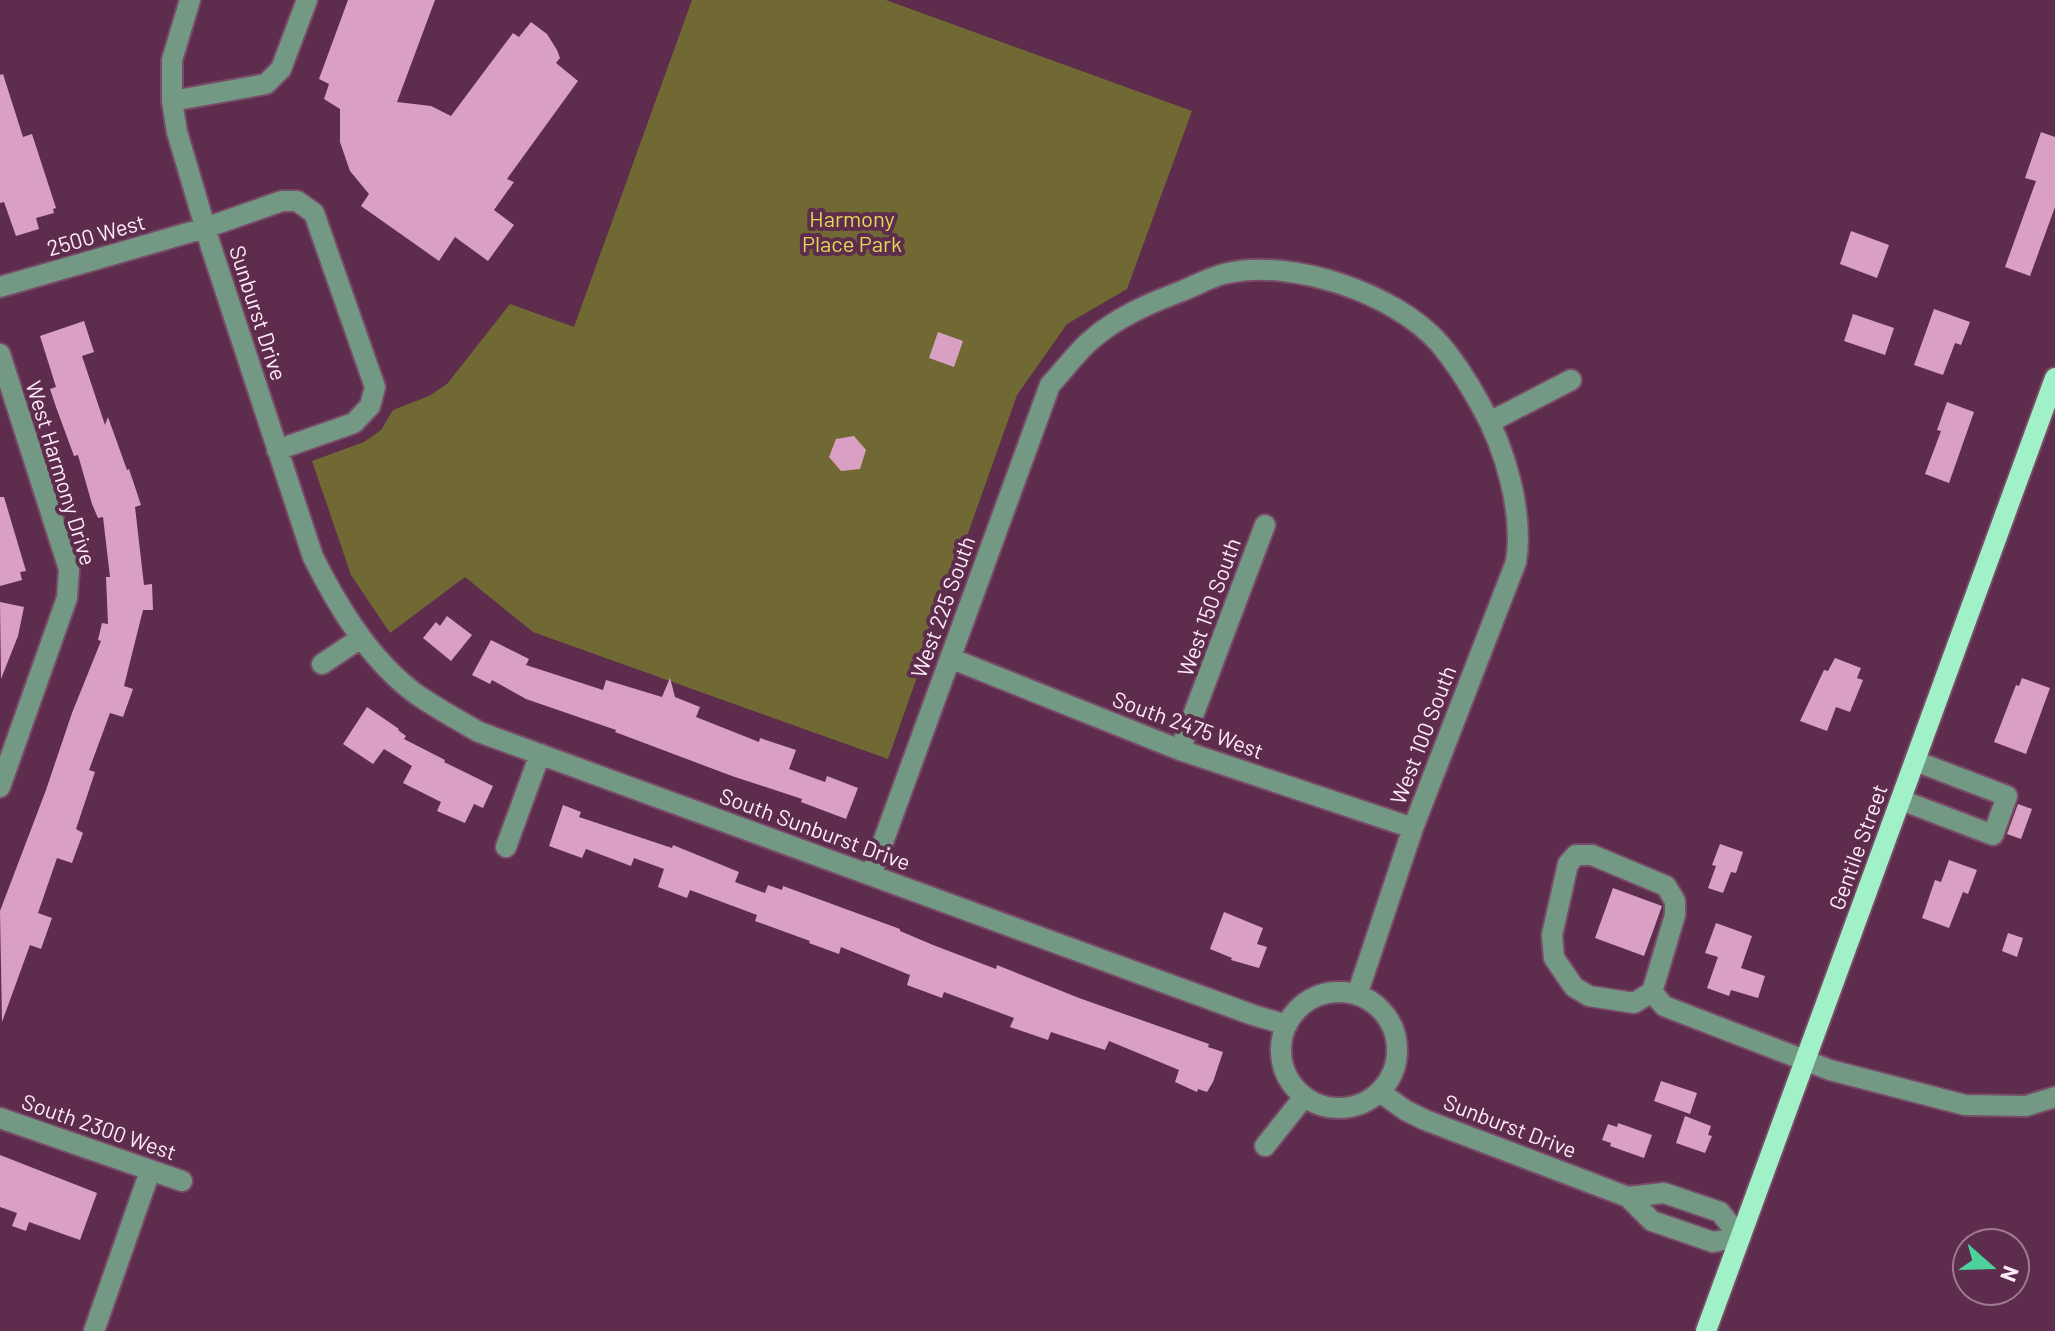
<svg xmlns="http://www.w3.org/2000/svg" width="2055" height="1331" viewBox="0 0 2055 1331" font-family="Barlow,sans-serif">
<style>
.green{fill:#706933}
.building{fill:#daa0c4}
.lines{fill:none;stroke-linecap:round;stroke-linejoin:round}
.minor-casing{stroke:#784b68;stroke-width:24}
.major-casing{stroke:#784b68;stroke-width:24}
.minor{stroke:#739985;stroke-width:20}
.major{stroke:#a0f1c8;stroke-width:20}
.labels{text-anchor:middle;stroke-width:8;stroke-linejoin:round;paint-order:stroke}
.park-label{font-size:22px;fill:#e6d559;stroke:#5e2d4d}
.street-label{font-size:22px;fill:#feebf6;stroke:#5e2d4d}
</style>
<rect width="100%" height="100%" fill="#5e2d4d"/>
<path class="green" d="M692 0H886L1192 111 1127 289 1067 324 1017 395 888 759 533 632 465 577 390 633 351 575 312 461 364 442 381 430 393 410 429 396 447 384 510 304 574 327Z"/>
<path class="building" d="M348 0H435L397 102 431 106 451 116 513 33 519 37 531 22 547 34 557 50 560 58 556 63 578 81 507 179 514 182 494 210 514 225 488 261 455 237 439 261 361 206 369 194 350 171 340 142V109L324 99 329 84 319 79Z
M3 74 23 137 32 134 56 208 53 209 54 213 36 218 39 229 16 236 4 202 0 203V75Z
M2041 132 2055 137V207L2030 276 2005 267 2036 181 2025 178Z
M1851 231 1889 245 1877 278 1840 264Z
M1934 309 1970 322 1961 345 1955 343 1943 375 1914 365Z
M1853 314 1894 328 1885 355 1844 341Z
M84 321 94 352 82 356 105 425 108 417 127 470 129 469 141 505 135 507 144 585 152 584 153 610H143L124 686 133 689 123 717 110 713 89 770 95 772 76 829 83 833 72 863 57 858 38 913 52 918 41 949 30 945 2 1022 0 911 46 790 72 713 101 641 98 640 102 623 108 624 106 577H110L103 517 98 518 92 504 78 455 74 456 56 407 50 389 56 387 40 336Z
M938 332 963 341 954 367 929 358Z
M1947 402 1974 412 1949 483 1925 474 1941 431 1937 430Z
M854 436 866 450 860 469 841 471 829 457 836 439Z
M0 497H4L26 571 20 572 22 580 0 586Z
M0 602 24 607 18 636 1 679Z
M447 616 472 635 451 661 423 638 436 622 440 626Z
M491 640 529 659 526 665 603 690 606 680 662 697 670 678 675 697 700 707 696 717 759 742 760 738 796 750 789 769 825 782 827 776 858 788 846 819 801 802 802 799 732 776 615 732 616 730 526 699 492 680 490 684 472 675Z
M1835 658 1861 668 1857 678 1863 680 1850 712 1836 707 1827 731 1800 721 1824 670 1828 671Z
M2022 678 2050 688 2026 754 1994 742 2016 685 2019 686Z
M367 707 399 729 398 730 406 736 404 739 445 760 444 762 493 786 483 808 474 804 465 823 437 811 441 802 403 783 412 766 384 749 373 764 343 744Z
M2018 804 2032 809 2021 839 2007 834Z
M563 805 581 812 579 817 672 848 673 845 739 872 735 882 765 893 768 885 782 890 783 886 900 929V931L933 945 996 969 997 965 1079 998 1209 1044 1208 1047 1223 1052 1213 1082 1207 1092 1198 1089 1197 1092 1175 1082 1179 1070 1109 1041 1105 1050 1051 1032 1048 1040 1010 1027 1014 1018 944 992 942 998 907 985 910 975 841 947 839 954 809 943 810 941 755 921 757 915 690 890 687 898 658 887 664 869 634 858 631 866 586 849 582 858 549 846Z
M1720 844 1743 852 1736 873 1731 872 1723 893 1708 888 1716 866 1712 865Z
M1949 860 1977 870 1968 894 1963 892 1949 928 1922 918 1935 880 1941 882Z
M1613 888 1662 906 1644 956 1595 938Z
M1224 912 1263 928 1257 944 1267 947 1259 968 1231 960 1232 958 1210 949Z
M1716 923 1752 936 1741 968 1765 976 1758 998 1731 990 1729 996 1707 988 1718 957 1705 953Z
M2008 933 2023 938 2017 957 2002 951Z
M1661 1081 1697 1093 1690 1114 1654 1101Z
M1685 1116 1711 1126 1708 1135 1712 1136 1705 1153 1676 1143Z
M1618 1123 1652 1135 1644 1158 1610 1146 1611 1143 1602 1140 1608 1124 1617 1127Z
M0 1155 97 1193 80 1240 29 1222 26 1231 12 1226 17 1213 0 1207Z"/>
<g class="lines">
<defs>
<path id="minor" d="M190 0 172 60V101L177 132 211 247 313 557C338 607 370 660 416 694 436 708 458 720 479 732L1253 1015 1287 1025
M172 101 266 84 281 69 307 0
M0 287 205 228 282 201H297L314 213 375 387 370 406 354 423 277 450
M0 354 69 569 67 598 0 787
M1490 422 1571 380
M950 658 1180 750 1413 828
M322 664 361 638
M1180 750 1265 525
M1901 800 1993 835 2007 796 1915 761
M506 847 540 754
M871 875 1050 385C1064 370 1076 353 1091 340 1117 317 1150 303 1182 291 1197 285 1212 276 1228 273 1293 259 1395 293 1440 344 1455 362 1469 384 1480 404 1505 447 1524 513 1516 562L1413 828 1357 995
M1652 992 1634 1003 1589 996 1574 987 1554 958 1552 935 1568 864 1576 855H1592L1666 886 1675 901V915L1652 992 1664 1006 1830 1070 1965 1105 2026 1106 2055 1097
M1281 1050a58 58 0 1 1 116 0a58 58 0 1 1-116 0Z
M1380 1092 1405 1110 1425 1120 1628 1197 1652 1221 1713 1242 1740 1237 1720 1212 1664 1193 1628 1197
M0 1118 182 1181
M1265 1146 1304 1097
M94 1331 150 1171"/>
<path id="major" d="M1706 1331 2055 378"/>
</defs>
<use href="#minor" class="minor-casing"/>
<use href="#major" class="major-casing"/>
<use href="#minor" class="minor"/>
<use href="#major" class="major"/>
</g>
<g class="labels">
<g class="park-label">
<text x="852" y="227">Harmony<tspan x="852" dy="25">Place Park</tspan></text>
</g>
<g class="street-label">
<text transform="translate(96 235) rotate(-16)" y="8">2500 West</text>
<text transform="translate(258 313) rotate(72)" y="8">Sunburst Drive</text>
<text transform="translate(61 473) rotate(73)" y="8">West Harmony Drive</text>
<text transform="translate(943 607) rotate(-70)" y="8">West 225 South</text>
<text transform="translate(1209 607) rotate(-70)" y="8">West 150 South</text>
<text transform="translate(1188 725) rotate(20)" y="8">South 2475 West</text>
<text transform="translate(1423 735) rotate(-69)" y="8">West 100 South</text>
<text transform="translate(815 829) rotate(20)" y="8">South Sunburst Drive</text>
<text transform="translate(1858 847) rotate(-70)" y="8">Gentile Street</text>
<text transform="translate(1510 1126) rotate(21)" y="8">Sunburst Drive</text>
<text transform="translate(99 1127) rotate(19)" y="8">South 2300 West</text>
</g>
</g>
<g transform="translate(1991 1267) rotate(110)"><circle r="38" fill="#5e2d4d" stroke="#9e7991" stroke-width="2"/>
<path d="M0-6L14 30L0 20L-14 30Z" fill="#4cd39b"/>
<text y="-12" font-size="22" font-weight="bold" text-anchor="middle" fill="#feebf6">N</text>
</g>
</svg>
